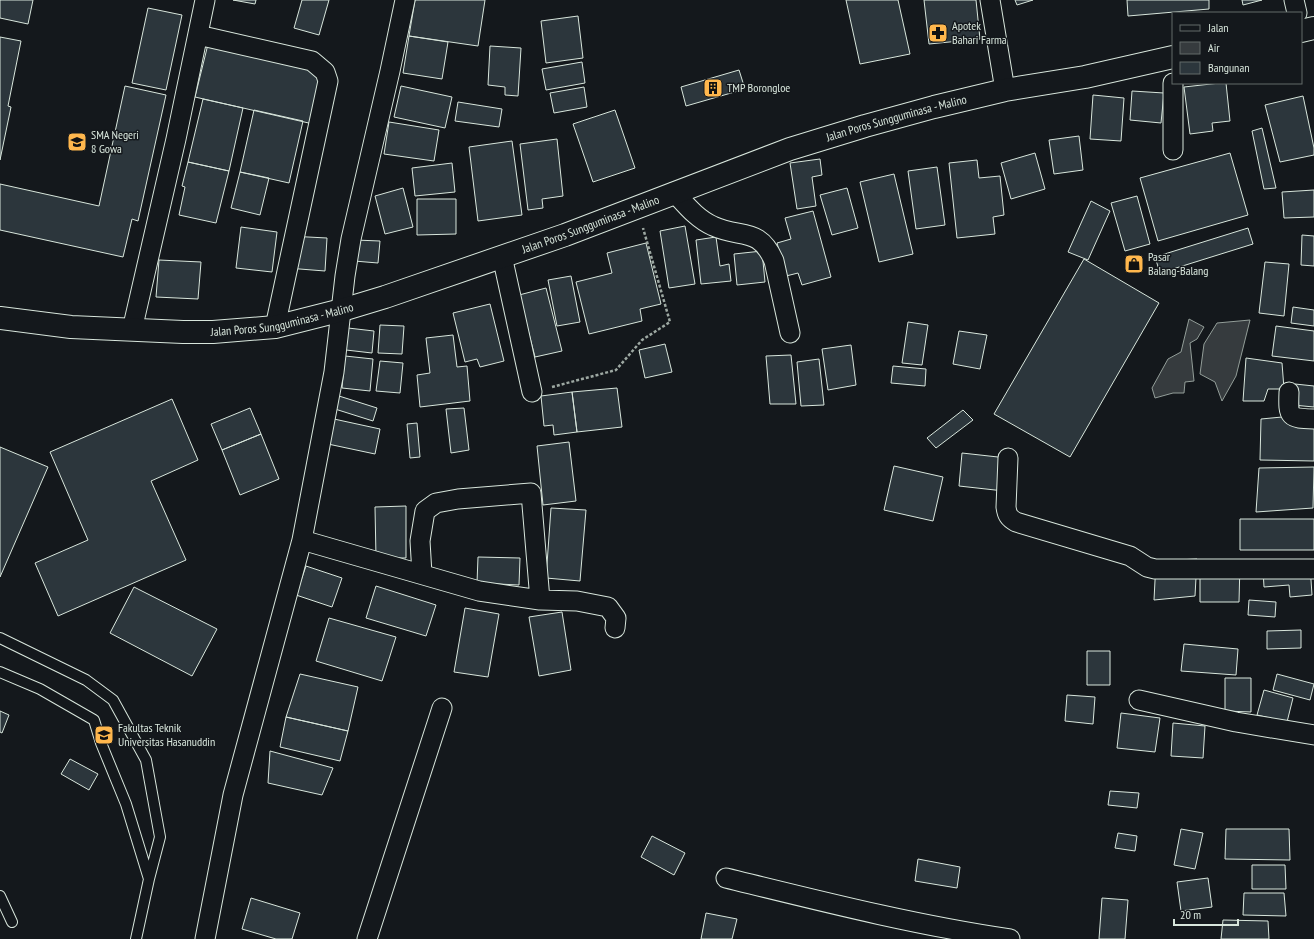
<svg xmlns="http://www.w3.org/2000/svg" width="1314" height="939" viewBox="0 0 1314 939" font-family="'PT Sans Narrow',sans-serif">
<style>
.water{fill:#363b3e;stroke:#939e99}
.building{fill:#2c363c;stroke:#d8e6dc}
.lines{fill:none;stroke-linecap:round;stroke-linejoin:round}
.service-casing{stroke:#d8e6dc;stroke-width:12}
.minor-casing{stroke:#d8e6dc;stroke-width:21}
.primary-casing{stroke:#d8e6dc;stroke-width:24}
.path{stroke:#9da8a2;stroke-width:2.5;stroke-dasharray:3 2;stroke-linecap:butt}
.service{stroke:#14181c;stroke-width:10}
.minor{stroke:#14181c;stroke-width:19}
.primary{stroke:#14181c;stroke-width:22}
.labels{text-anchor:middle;stroke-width:3;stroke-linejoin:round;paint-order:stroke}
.poi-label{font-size:12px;fill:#d8e6dc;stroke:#14181c;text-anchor:start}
.street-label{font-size:12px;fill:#d8e6dc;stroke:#14181c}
</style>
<rect width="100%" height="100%" fill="#14181c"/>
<path class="water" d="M1189 319 1204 327 1197 339 1190 343 1194 381 1185 382 1184 393H1173L1155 398 1152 388 1168 359 1181 352Z
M1250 320 1236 376 1222 401 1215 382 1200 374 1204 344 1217 323Z"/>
<path class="building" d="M0 0H33L28 24 0 18Z
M233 0H256L255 4Z
M302 0H329L319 35 294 28Z
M415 0H485L478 46 409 36Z
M846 0H898L910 54 860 64Z
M924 0H976L980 39 929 44Z
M1015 0H1033L1017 5Z
M1127 0H1209V9L1128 16Z
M1242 0H1262L1243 5Z
M148 8 182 15 166 90 132 83Z
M578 16 583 58 546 63 541 21Z
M210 36 327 63 313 124 195 97Z
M409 36 448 42 442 79 403 73Z
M0 37 21 41 8 106 11 107 0 160Z
M490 46 521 48 518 96 505 95V87L488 85Z
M582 62 585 83 546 90 542 69Z
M739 70 745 89 686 106 681 87Z
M1220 83H1226L1230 121 1212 123 1213 131 1190 134 1184 87Z
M125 86 166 95 138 221 132 219 123 257 0 230V184L99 206Z
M401 86 452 97 445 128 394 117Z
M584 87 587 107 554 113 550 93Z
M1132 91 1164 93 1161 123 1130 120Z
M1093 95 1124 98 1121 141 1090 139Z
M1303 96 1314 148V155L1280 162 1265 105Z
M203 99 243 108 229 171 188 162Z
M458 102 502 109 499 127 455 121Z
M254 110 303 121 289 183 240 172Z
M615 110 635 168 593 182 573 124Z
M389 122 439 130 434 161 384 154Z
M1262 128 1276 188 1264 189 1252 131Z
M1079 136 1083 170 1054 174 1049 140Z
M557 139 563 196 542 199 543 208 528 210 520 144Z
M512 141 522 215 478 221 469 147Z
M1035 153 1045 189 1011 199 1001 163Z
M1230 153 1248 215 1158 241 1140 178Z
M820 159 822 175 812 177 816 206 797 209 790 163Z
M977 160 979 178 1000 176 1004 215 993 217 995 234 957 238 949 163Z
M188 162 229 171 216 223 179 215 185 187 182 186Z
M452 163 455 192 415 196 412 168Z
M937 167 945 225 916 229 908 171Z
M240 172 269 178 260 215 231 208Z
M894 174 913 254 879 262 860 182Z
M403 188 413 227 385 234 375 196Z
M847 188 858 228 832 235 820 195Z
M1314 190V217L1284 218 1282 192Z
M1137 196 1150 244 1125 251 1111 203Z
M417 199H456V234L417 235Z
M1091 201 1110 211 1088 260 1068 252Z
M813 211 831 277 802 285 798 273 786 276 777 243 791 239 785 218Z
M685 226 695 284 669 288 660 231Z
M241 227 277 232 272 272 236 268Z
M1248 228 1253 244 1160 273 1155 257Z
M1302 235 1314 236V266L1301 265Z
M289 236 327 238 325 271 287 268Z
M716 237 720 266 729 264 731 281 701 284 696 240Z
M355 240 380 241 378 263 354 261Z
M646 243 661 304 640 309 642 321 589 334 576 282 612 273 607 253Z
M762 251 765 282 737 285 734 254Z
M1084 259 1159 303 1070 457 994 414Z
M159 260 201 262 198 299 156 297Z
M1265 262 1289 264 1284 316 1259 313Z
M571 276 580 322 557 326 548 280Z
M546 288 562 351 535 357 519 295Z
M490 304 504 361 480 367 477 359 465 362 453 313Z
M1293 307 1314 310V326L1291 323Z
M908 322 928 325 922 365 902 363Z
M380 325 404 326 402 354 378 353Z
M1276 326 1314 331V361L1272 356Z
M348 328 374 331 372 353 346 350Z
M959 331 987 335 980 369 953 364Z
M453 335 457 367 467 366 470 401 420 407 417 375 430 373 426 338Z
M665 344 672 372 645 378 639 350Z
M851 345 856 385 828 390 822 349Z
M791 355 796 404H770L766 356Z
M345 356 373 359 370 391 342 388Z
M1246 358 1282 363 1284 389H1268L1264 401H1243Z
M819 359 824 405 801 406 797 362Z
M380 361 403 363 400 393 376 391Z
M893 366 926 369 925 386 891 383Z
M1295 384 1314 386V407L1293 405Z
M617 388 622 427 577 432 572 392Z
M572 392 577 432 554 435 553 425 544 426 541 396Z
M339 396 377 408 373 421 335 409Z
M172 399 198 460 151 481 186 560 58 616 35 563 88 540 50 452Z
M250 408 261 434 222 450 211 424Z
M464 408 469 450 451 453 446 409Z
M963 410 973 420 936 448 927 438Z
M1314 414V461L1260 460 1261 419Z
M334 419 380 429 375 454 328 444Z
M417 423 420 457 410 458 407 424Z
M261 434 279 479 240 495 222 450Z
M569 442 576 501 543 505 537 446Z
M0 447 48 467 0 577Z
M962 453 1007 458 1004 491 959 486Z
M894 466 943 477 933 521 884 510Z
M1314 467 1313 508 1256 512 1259 468Z
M406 506V558H376L375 507Z
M551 508 586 510 580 581 546 578Z
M1240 519H1314V550H1240Z
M478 557 520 558 519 585 477 583Z
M1197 559 1195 596 1154 600 1156 561Z
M1200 563H1240L1239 602H1200Z
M1310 565 1312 595 1290 597 1289 585 1264 587 1263 570Z
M306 566 342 578 332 607 296 595Z
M376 586 436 605 426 636 366 618Z
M134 587 217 629 192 676 110 633Z
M1249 600 1276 602 1275 617 1248 615Z
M465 608 499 614 488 677 454 672Z
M562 612 571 670 539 676 529 617Z
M329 618 396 637 382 681 316 661Z
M1301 630V648L1267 649V631Z
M1184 644 1238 649 1236 675 1181 671Z
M1087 651H1110V685H1087Z
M300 674 358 687 348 731 286 717Z
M1277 674 1314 684 1310 700 1273 690Z
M1225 678H1251V712L1225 711Z
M1264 690 1293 698 1287 722 1257 715Z
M1067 695 1095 697 1093 724 1065 721Z
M0 711 9 715 2 733 0 732Z
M1121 713 1160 718 1155 752 1117 748Z
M286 717 348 731 340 761 280 747Z
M1173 723 1205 726 1203 758 1171 756Z
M270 751 333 768 322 795 268 783Z
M70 759 98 774 89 790 61 774Z
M1110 791 1139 793 1137 808 1108 805Z
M1181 829 1203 833 1195 869 1174 865Z
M1226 829H1289L1290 860 1225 859Z
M1118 833 1137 836 1135 851 1115 848Z
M652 836 685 853 674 875 641 857Z
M918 859 960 867 957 888 915 881Z
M1252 865H1285L1286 889H1252Z
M1208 878 1212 907 1181 911 1177 882Z
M1244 893H1284L1286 916 1243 915Z
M251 898 300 913 292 939H276L242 929Z
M1102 898 1128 900 1125 939H1099Z
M706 913 737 919 732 939H701Z
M1223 920 1268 921 1269 939H1221Z"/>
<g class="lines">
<defs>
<path id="service" d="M0 638 86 680 113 700 146 760 160 837 149 879 136 939
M0 672 40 689 94 720 101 743 126 804 149 879
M0 896 12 922"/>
<path id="minor" d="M990 0 1005 90
M1294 0 1297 13
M198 35 312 61 325 72 328 81 275 327
M1173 83V150
M674 192C686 205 697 219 713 226 741 239 759 226 774 261L790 333
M502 256 532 392
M132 330 176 139 205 0
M1289 392C1288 418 1289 418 1314 419
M1008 458 1006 507C1007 515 1009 518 1016 522L1130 556 1147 567 1155 569H1314
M302 540 479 591 540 600 577 601 608 607 616 618 615 628
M422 574 420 541 425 511 436 503 458 499 531 493 540 600
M1139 700 1236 722 1314 735
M726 878C820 901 914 925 1010 939
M205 939 233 795 302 540 334 372 345 276 351 239 390 71 405 0
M367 939 442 708"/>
<g id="primary">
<path d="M1301 31 1314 28"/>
<path id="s1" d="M0 318 71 327 183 332H213L275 327 342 310 385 297 565 235 790 149 865 126 934 107 1005 90 1085 77 1173 57"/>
</g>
</defs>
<use href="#service" class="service-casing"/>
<use href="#minor" class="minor-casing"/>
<use href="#primary" class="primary-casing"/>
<path class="path" d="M552 387 616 370 642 340 670 322 643 228"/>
<use href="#service" class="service"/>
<use href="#minor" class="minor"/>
<use href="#primary" class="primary"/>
</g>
<defs>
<symbol id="pharmacy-square" viewBox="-11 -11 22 22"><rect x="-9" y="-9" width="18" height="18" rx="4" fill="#ffb74d" stroke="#14181c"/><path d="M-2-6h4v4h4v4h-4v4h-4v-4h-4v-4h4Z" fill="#111"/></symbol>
<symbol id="building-square" viewBox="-11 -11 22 22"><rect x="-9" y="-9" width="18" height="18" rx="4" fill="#ffb74d" stroke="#14181c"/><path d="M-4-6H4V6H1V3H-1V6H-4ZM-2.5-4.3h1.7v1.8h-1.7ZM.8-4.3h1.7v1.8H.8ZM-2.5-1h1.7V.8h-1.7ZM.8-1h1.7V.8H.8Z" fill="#111"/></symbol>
<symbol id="school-square" viewBox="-11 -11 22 22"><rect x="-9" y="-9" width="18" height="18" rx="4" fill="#ffb74d" stroke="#14181c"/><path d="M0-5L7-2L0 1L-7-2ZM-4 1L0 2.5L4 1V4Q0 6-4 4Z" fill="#111"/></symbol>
<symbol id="shop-square" viewBox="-11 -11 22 22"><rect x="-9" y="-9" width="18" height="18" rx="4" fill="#ffb74d" stroke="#14181c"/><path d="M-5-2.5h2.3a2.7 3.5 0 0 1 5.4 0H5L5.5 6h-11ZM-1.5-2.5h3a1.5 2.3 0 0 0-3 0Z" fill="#111"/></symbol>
<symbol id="university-square" viewBox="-11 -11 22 22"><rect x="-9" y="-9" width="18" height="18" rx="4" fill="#ffb74d" stroke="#14181c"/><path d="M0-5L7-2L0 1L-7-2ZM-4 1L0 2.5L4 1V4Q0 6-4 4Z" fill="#111"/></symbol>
</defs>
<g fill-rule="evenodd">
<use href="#pharmacy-square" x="927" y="22" width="22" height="22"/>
<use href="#building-square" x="702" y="77" width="22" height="22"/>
<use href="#school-square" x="66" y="131" width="22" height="22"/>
<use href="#shop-square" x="1123" y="253" width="22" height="22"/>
<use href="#university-square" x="93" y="724" width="22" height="22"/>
</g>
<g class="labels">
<g class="poi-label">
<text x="952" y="30">Apotek<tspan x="952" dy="14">Bahari Farma</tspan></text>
<text x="727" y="92">TMP Borongloe</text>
<text x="91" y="139">SMA Negeri<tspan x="91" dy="14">8 Gowa</tspan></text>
<text x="1148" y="261">Pasar<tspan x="1148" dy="14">Balang-Balang</tspan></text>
<text x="118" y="732">Fakultas Teknik<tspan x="118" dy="14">Universitas Hasanuddin</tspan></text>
</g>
<g class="street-label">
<text dy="4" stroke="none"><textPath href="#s1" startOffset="932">Jalan Poros Sungguminasa - Malino</textPath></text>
<text dy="4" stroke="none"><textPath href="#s1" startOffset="608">Jalan Poros Sungguminasa - Malino</textPath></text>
<text dy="4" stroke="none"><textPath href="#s1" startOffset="284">Jalan Poros Sungguminasa - Malino</textPath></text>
</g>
</g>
<rect x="1172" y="12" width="130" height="72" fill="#14181c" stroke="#626a69"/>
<rect x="1180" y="25" width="20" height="6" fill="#14181c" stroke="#626a69"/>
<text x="1208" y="32" font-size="12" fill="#d8e6dc">Jalan</text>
<rect x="1180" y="42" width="20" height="12" fill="#363b3e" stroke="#626a69"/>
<text x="1208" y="52" font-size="12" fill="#d8e6dc">Air</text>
<rect x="1180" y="62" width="20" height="12" fill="#2c363c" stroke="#626a69"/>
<text x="1208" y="72" font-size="12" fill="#d8e6dc">Bangunan</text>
<path d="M1174 919v6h64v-6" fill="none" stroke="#d8e6dc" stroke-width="2"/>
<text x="1180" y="919" font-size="12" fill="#d8e6dc" stroke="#14181c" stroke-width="3" paint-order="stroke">20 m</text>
</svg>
